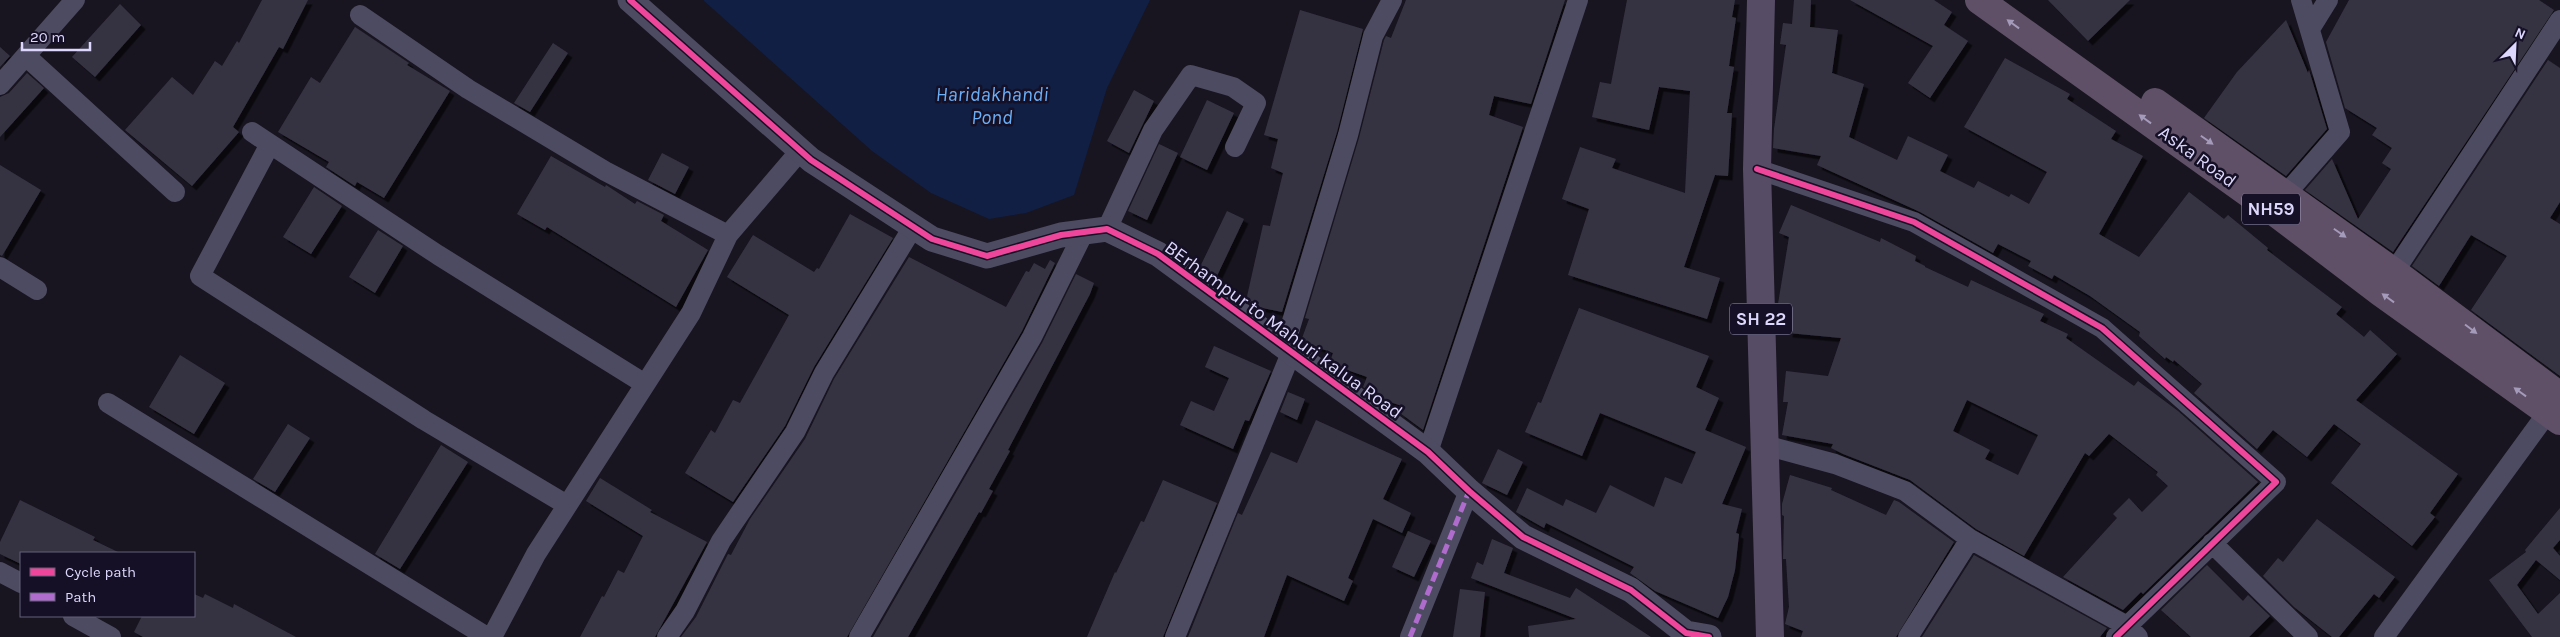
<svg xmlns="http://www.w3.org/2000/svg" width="2560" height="637" viewBox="0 0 2560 637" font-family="Karla,sans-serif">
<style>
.water{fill:#101f43}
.building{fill:#363342;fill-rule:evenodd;filter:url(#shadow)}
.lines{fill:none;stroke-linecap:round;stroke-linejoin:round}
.minor{stroke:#4d4b61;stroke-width:20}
.tertiary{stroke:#4d4b61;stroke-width:25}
.primary{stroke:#564c65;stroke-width:28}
.trunk{stroke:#5f5067;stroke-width:28}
.quiet{stroke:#b06ccc;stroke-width:5;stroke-dasharray:10 5;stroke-linecap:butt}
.cycleway-casing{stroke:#151025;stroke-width:9}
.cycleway{stroke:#ed469a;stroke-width:6}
.oneway{fill:#a49aba}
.labels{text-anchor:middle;stroke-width:5;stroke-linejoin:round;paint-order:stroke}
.shield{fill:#151025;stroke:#a19bbc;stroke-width:1}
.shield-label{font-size:18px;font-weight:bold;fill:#ddd7fd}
.street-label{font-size:19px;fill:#ddd7fd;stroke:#151025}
.water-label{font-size:20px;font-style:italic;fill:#6aaff8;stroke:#151025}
</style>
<defs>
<filter id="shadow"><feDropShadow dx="4.5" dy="4.5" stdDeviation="0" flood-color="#0009"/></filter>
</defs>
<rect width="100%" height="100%" fill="#181520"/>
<path class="water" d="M703 0H1150L1107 88 1074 195 1026 213 989 219 931 193 872 151Z"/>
<path class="building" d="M262 0H308L283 49 279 47 233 127 239 132 192 186 125 130 172 77 193 95 215 61 222 66 237 41 239 43Z
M1406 0H1565L1531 104 1494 96 1489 115 1523 127 1423 430 1400 413 1402 406 1381 399 1363 387 1367 377 1336 366 1330 362 1333 353 1301 341 1309 319 1305 318 1359 138 1384 40 1386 36 1391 38Z
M1627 0H1735L1732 17 1736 18 1729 66 1734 67 1727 113H1732L1728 176 1715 175 1684 267 1720 278 1707 319 1568 275 1589 209 1562 199 1580 147 1616 159 1612 168 1685 193 1690 91 1659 87 1649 130 1592 117 1600 82 1611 84Z
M1794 0H1811L1810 27 1838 30 1832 73 1864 84 1849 137 1897 160 1908 136 1948 155 1940 171 1974 188 1978 181 2009 197 2011 194 2029 204 2047 172 1964 127 2005 58 2070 94 2067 99 2116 131 2111 139 2143 156 2099 234 2139 257 2189 192 2224 219 2228 215 2268 248 2267 250 2342 307 2336 314 2364 337 2370 330 2397 354 2356 400 2458 474 2430 513 2435 517 2412 546 2331 483 2361 444 2334 424 2307 457 2273 430 2257 449 2194 393 2202 384 2174 360 2173 362 2166 357 2165 359 2139 336 2140 332 2090 296 2054 275 2052 279 2028 266 2031 261 1998 244 1993 253 1920 212 1817 165 1821 156 1773 148 1774 129 1786 45 1780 44 1783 23 1792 24Z
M1850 0H1934L1952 12 1944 25 1968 41 1930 98 1908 83 1933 46Z
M2048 0H2130L2088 41Z
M2349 0H2539L2554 10 2393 252 2305 190 2332 159 2358 219 2391 169 2382 163 2392 148 2372 135 2377 128 2345 108 2326 42Z
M120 4 141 25 95 77 72 57Z
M1300 10 1363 29 1337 132 1282 312 1253 306 1246 301 1263 225 1270 226 1283 173 1271 168 1278 139 1264 135Z
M2286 20 2308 73 2309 70 2327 129 2286 176 2204 118 2237 72Z
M355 27 409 63 407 65 450 91 384 198 357 182 355 186 326 167 329 162 278 132 311 77 320 83Z
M553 43 568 53 530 112 514 103Z
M0 47 10 56 0 67Z
M2548 60 2560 68V202L2550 218 2560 224V376L2471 310 2507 256 2471 235 2439 286 2412 266Z
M27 73 44 88 0 137V97L9 93Z
M1134 90 1154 101 1129 153 1107 141Z
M1207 100 1234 113 1207 170 1180 157Z
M1159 144 1178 153 1147 220 1128 211Z
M662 153 689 167 675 194 648 180Z
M551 156 605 187 606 185 635 204 637 201 664 215 661 221 708 250 676 307 547 227 545 230 517 214Z
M0 165 41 190 2 256 0 255Z
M314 187 342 206 311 254 283 237Z
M1791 205 1880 242 1881 238 1916 256 1915 261 1925 266V267L1968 287 1971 280 2044 314 2040 321 2068 334 2066 338 2134 386 2138 381 2178 411 2258 482 2143 594 2141 592 2123 610 2063 577 2117 518 2113 514 2129 498 2142 512 2168 486 2156 475 2158 472 2109 434 2089 456 2085 453 2024 556 1976 529 1910 480 1843 454 1831 448 1833 444 1782 435 1788 402H1783L1786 371 1828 376 1841 338 1788 333 1791 307 1778 304 1789 237 1779 233ZM1967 400 2038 435 2018 475 1985 459 1990 450 1953 431Z
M1227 211 1244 219 1216 278 1200 267Z
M850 214 893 238 814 367 785 426 733 502 685 473 711 430 715 433 733 400 740 403 789 315 727 277 753 235 814 272 817 268 819 269Z
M378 230 403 246 375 293 349 277Z
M909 257 1006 307 1026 271 1029 272 1034 263 1045 269 1050 260 1055 263 1022 331 847 637H681L696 617 728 554 731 555 750 519 805 439 834 379Z
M1076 274 1094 283 1090 294 1008 450 1010 451 989 489 993 491 981 513 979 512 908 637H873L1042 343Z
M1579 308 1709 356 1696 387 1719 398 1705 430 1746 447 1722 504 1742 509 1736 533 1739 534 1735 570 1728 597 1718 618 1655 591 1630 573 1634 567 1546 523 1544 528 1516 512 1527 488 1563 506 1566 499 1596 513 1610 485 1654 507 1665 477 1682 484 1696 452 1600 413 1582 456 1525 432 1538 402 1541 403Z
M1214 346 1271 371 1249 421 1245 420 1233 449 1180 425 1191 401 1214 411 1229 378 1205 367Z
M180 355 225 383 194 434 149 407Z
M1288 392 1305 399 1297 420 1280 412Z
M1316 420 1402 459 1383 499 1411 513 1402 533 1373 519 1348 578 1353 581 1344 601 1287 575 1264 637H1188L1238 513 1242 515 1271 452 1297 463Z
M288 424 310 438 275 492 253 479Z
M441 445 468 462 400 569 375 554Z
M1498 449 1523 462 1507 495 1482 483Z
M1790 475 1832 488 1831 490 1886 515 1894 500 1899 502 1954 542 1896 637H1801L1803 631 1785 624 1789 607 1786 559H1783L1784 516 1782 515V504Z
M600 478 652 510 650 512 707 542 655 637H580L602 596 604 597 618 570 624 573 643 536 586 501Z
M1163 480 1217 503 1163 637H1087L1115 572 1116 573 1141 521 1144 522Z
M20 500 95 537 93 540 120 553H21V564L0 554V542Z
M2560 508V540L2553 548 2560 556V580L2536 560 2517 585 2538 614 2560 593V637H2532L2489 580 2526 552 2525 550Z
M2317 519 2395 577 2379 598 2374 594 2339 637H2332L2294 607 2263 576 2278 558 2283 562Z
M1408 531 1431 541 1414 577 1392 567Z
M1492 539 1513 548 1504 573 1570 598 1576 588 1651 637H1529L1528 626 1576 619 1471 578 1477 562 1483 565Z
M1974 555 2107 628 2100 637H1922Z
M2207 565 2243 601 2248 595 2270 616 2249 637H2191L2161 610Z
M1460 589 1485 592 1480 637H1453Z
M194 594 203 598 205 594 233 608 234 604 296 637H143L134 632 142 616H194Z"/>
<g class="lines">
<path class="minor" d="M360 15 468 89 605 171 728 235
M2310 29 2328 0
M27 57 175 192
M0 85 75 0
M252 132 438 255 645 384
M270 144 200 276 424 420 567 505
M1757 169 1914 222 2102 328 2276 482 2116 637
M2285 195 2340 132 2301 0
M1107 229 1153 130 1191 75 1233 87 1256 103 1235 147
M0 267 37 290
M2394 272 2560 20
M1284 348 1348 135 1373 36 1392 0
M108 403 487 637
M1765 445 1835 464 1905 491 1970 539 2127 626 2138 637
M1428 452 1578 0
M2212 543 2308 637
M0 572 21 583
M73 616 111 637
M492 637 536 554 691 313 728 235 800 151
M667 637 685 611 721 541 795 432 824 373 913 227
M859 637 1032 337 1084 232
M1175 637 1291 353
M1410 637 1469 491
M1908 637 1970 539
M2384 637 2556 401"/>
<path class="tertiary" d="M630 0 811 160 932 239 987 256 1061 235 1107 229 1158 254 1428 452 1469 491 1523 537 1631 590 1686 633 1709 637"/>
<path class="primary" d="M1761 0 1757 169 1770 637"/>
<path class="trunk" d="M1979 0 2272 210 2380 292 2560 421
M2155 102 2394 272 2560 396"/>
<path class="quiet" d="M1410 637 1469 491"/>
<defs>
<path id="cycleway" d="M630 0 811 160 932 239 987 256 1061 235 1107 229 1158 254 1428 452 1469 491 1523 537 1631 590 1686 633 1709 637
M1757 169 1914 222 2102 328 2276 482 2116 637"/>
</defs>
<use href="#cycleway" class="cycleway-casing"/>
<use href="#cycleway" class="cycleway"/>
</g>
<defs><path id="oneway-solid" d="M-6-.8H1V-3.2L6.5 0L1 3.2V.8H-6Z" transform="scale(1.25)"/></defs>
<g class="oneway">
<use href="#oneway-solid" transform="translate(2013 24) rotate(-144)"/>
<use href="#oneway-solid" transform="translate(2145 119) rotate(-144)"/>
<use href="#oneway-solid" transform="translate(2207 140) rotate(35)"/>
<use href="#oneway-solid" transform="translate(2340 233) rotate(35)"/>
<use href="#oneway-solid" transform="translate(2388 298) rotate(-144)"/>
<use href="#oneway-solid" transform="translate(2471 329) rotate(37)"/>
<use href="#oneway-solid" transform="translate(2520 392) rotate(-144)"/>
</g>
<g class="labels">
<g class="shield">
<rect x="2242" y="193.5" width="58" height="31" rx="4"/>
<rect x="1730" y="303.5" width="62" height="31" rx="4"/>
</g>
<g class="shield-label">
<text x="2271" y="215">NH59</text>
<text x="1761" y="325">SH 22</text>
</g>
<g class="street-label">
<text transform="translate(2198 156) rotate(36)" y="7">Aska Road</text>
<text transform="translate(1284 329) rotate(36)" y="7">BErhampur to Mahuri kalua Road</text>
</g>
<g class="water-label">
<text x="992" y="101">Haridakhandi<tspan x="992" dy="23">Pond</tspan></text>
</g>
</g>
<rect x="20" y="552" width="175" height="65" fill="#151025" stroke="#65607b"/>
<rect x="30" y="568" width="25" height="8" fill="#ed469a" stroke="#65607b"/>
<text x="65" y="577" font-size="15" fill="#ddd7fd">Cycle path</text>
<rect x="30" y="593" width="25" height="8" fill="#b06ccc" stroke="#65607b"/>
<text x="65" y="602" font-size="15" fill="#ddd7fd">Path</text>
<g transform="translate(2515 45) rotate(24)" stroke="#151025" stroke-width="4" paint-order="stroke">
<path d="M0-4L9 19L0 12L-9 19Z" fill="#ddd7fd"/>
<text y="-8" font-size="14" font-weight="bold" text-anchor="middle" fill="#ddd7fd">N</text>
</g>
<path d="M22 42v8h68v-8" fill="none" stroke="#ddd7fd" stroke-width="2.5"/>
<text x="30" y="42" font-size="15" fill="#ddd7fd" stroke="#151025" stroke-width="4" paint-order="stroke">20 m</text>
</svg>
